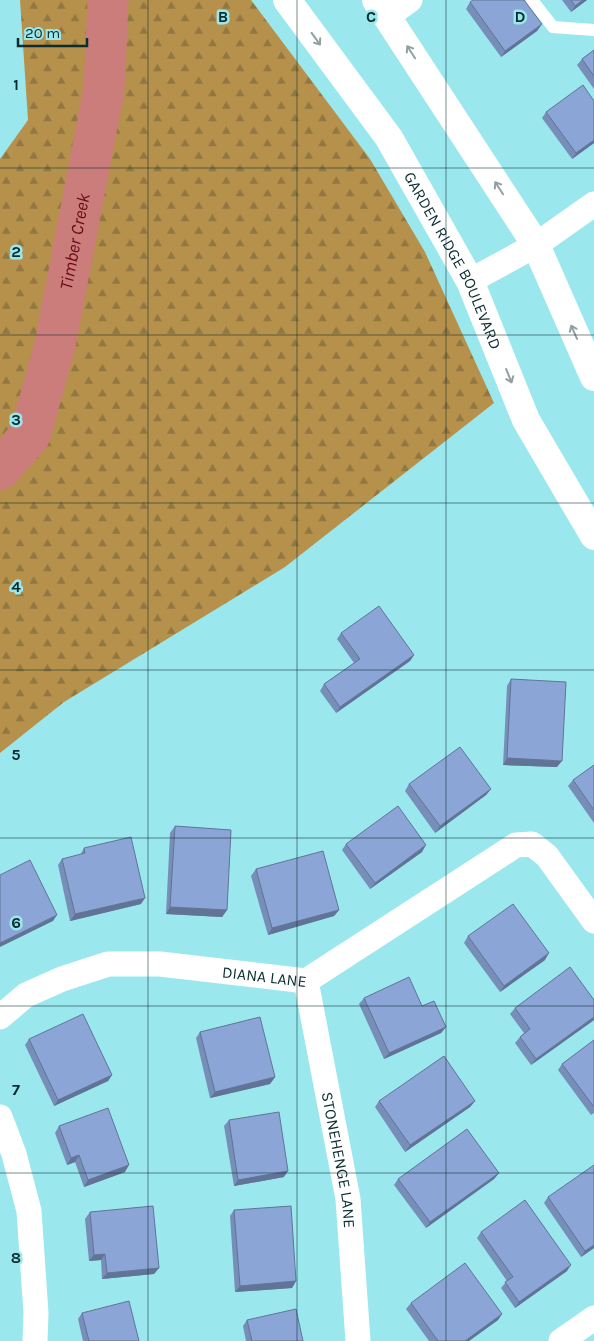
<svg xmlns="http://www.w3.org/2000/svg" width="594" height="1341" viewBox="0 0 594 1341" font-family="Karla,sans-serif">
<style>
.forest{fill:url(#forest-firs)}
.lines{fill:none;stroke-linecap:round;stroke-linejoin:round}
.river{stroke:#cb7d7b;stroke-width:41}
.lane{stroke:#fff;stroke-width:12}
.street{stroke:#fff;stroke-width:25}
.secondary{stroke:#fff;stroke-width:28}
.wall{fill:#778eb8}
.shaded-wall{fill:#617496}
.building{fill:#8aa5d6;stroke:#617496}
.oneway{stroke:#91a0a1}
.grid{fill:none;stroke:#0b2d2f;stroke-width:1;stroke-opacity:0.55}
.labels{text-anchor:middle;stroke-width:5;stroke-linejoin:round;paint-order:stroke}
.street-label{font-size:16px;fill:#0b2d2f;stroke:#9ae8ee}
.water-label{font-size:18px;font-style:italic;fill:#6b0a17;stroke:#9ae8ee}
.grid-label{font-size:16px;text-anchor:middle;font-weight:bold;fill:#0b2d2f;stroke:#9ae8ee;stroke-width:5;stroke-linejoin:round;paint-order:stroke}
</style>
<defs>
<pattern id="forest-firs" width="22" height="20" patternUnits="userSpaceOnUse" patternTransform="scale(1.25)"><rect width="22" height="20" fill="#b6914c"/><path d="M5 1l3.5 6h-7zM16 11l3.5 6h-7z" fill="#927740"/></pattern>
</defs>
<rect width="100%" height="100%" fill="#9ae8ee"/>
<path class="forest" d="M20 0H251L370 159 425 252 494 403 285 567 64 702 0 753V159L28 120Z"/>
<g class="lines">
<path class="river" id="s1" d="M0 469 30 435 55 345 104 89 108 0"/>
<path class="lane" d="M532 0 553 27 594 30"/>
<g class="street">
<path d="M387 17 410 0"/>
<path d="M470 281 536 245 594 204"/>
<path id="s2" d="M306 981 348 1199 358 1341"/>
<path id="s3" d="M0 1017 26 995 62 979 108 964H160L306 981 516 845 532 844 547 856 594 921"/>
<path d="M0 1117 14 1154 29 1211 36 1313 35 1341"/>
<path d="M561 1341 594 1318"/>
</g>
<g class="secondary">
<path id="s4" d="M287 0 389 138 470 281 526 420 594 536"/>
<path d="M376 0 536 245 594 377"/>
</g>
</g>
<path class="wall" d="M562 0H587L571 12Z
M470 2 542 24 537 31 501 57 466 9Z
M594 50V89L577 65 582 59Z
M546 112 594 143 572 159 542 118Z
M341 633 414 655 410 661 336 713 320 691 324 684 354 663 337 639Z
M511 679 557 767 503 765 507 686Z
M594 765V823L568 786 573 780Z
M409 784 491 789 486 795 435 833 405 791Z
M175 826 227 910 222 917 166 914 170 833Z
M346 844 422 852 370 889 342 850Z
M84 848 141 904 70 921 58 865 62 859 80 855Z
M256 869 339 910 334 916 268 935 251 876Z
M468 936 545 960 500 992 464 943Z
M364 998 422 1006 446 1027 441 1033 384 1059 359 1004Z
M594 1000V1020L531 1065 515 1043 520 1037 524 1033 510 1014 515 1008Z
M200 1032 275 1077 270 1084 210 1098 196 1038Z
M29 1039 112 1075 108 1081 54 1106 25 1045Z
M594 1040V1113L591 1115 558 1070 562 1064Z
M379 1101H475L470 1107 405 1152 375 1107Z
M229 1120 284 1177 234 1186 224 1126Z
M59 1126 125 1172 84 1187 75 1162 67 1165 55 1133Z
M499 1173 494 1179 426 1228 394 1185 398 1179Z
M548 1197 594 1248 581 1257 544 1203Z
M234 1210 296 1281 292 1288 235 1292 230 1216Z
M90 1212 159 1268 154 1274 102 1279 101 1260 89 1261 85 1219Z
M481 1232 567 1271 515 1308 501 1288 507 1281 477 1238Z
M411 1303 502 1314 498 1320 469 1341H429L406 1309Z
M82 1313 139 1341H83L78 1319Z
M247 1320 303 1341H246L243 1326Z"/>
<path class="shaded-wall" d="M583 0H587L571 12 575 6Z
M542 24 537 31 501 57 505 51Z
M594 140V143L572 159 576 153Z
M414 655 410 661 336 713 340 707Z
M507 758 562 761 557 767 503 765Z
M491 789 486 795 435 833 440 826Z
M426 845 422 852 370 889 375 883Z
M145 898 141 904 70 921 75 914Z
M170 907 227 910 222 917 166 914Z
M339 910 334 916 268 935 272 928Z
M57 915 53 921 0 947V943Z
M549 953 545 960 500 992 504 986Z
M594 1017V1020L531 1065 536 1059Z
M446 1027 441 1033 384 1059 389 1053Z
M112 1075 108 1081 54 1106 58 1100Z
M275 1077 270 1084 210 1098 215 1092Z
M475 1101 470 1107 405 1152 410 1145Z
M79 1155 75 1162 67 1165 71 1158Z
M129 1165 125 1172 84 1187 88 1180Z
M288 1171 284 1177 234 1186 238 1180Z
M499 1173 494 1179 426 1228 430 1222Z
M594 1245V1248L581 1257 585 1251Z
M105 1254 101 1260 89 1261 94 1255Z
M571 1265 567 1271 515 1308 519 1302Z
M159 1268 154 1274 102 1279 107 1273Z
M296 1281 292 1288 235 1292 240 1286Z
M502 1314 498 1320 469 1341H465Z"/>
<path class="building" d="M473 0H524L542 24 505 51 470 2Z
M571 0H583L575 6Z
M594 50V76L582 59Z
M583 85 594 101V140L576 153 546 112Z
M379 606 414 655 340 707 324 684 360 659 341 633Z
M511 679 566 682 562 761 507 758Z
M460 747 491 789 440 826 409 784Z
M594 765V810L573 780Z
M398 806 426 845 375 883 346 844Z
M175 826 231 830 227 910 170 907Z
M131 837 145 898 75 914 62 859 85 853 84 848Z
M323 851 339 910 272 928 256 869Z
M30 860 57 915 0 943V875Z
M513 904 549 953 504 986 468 936Z
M570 967 594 1000V1017L536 1059 520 1037 530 1029 515 1008Z
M409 977 422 1006 434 1001 446 1027 389 1053 364 998Z
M83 1014 112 1075 58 1100 29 1039Z
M260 1017 275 1077 215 1092 200 1032Z
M594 1040V1107L562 1064Z
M444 1056 475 1101 410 1145 379 1101Z
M108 1108 129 1165 88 1180 79 1155 71 1158 59 1126Z
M279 1112 288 1171 238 1180 229 1120Z
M467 1129 499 1173 430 1222 398 1179Z
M594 1165V1245L585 1251 548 1197Z
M525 1200 571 1265 519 1302 505 1282 513 1277 481 1232Z
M153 1206 159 1268 107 1273 105 1254 94 1255 90 1212Z
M291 1206 296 1281 240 1286 234 1210Z
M465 1263 502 1314 465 1341H438L411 1303Z
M129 1301 139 1341H89L82 1313Z
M296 1309 303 1341H252L247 1320Z"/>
<defs><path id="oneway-shaft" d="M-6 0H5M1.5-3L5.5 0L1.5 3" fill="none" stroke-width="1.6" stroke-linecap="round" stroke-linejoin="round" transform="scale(1.25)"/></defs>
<g class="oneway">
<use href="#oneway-shaft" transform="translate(316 39) rotate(54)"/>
<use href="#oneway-shaft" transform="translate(411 52) rotate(-123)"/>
<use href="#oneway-shaft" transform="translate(499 188) rotate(-123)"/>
<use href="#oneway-shaft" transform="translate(574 332) rotate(-114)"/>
<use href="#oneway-shaft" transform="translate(509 376) rotate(68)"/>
</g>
<path class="grid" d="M148 0V1341M297 0V1341M446 0V1341M0 168H594M0 335H594M0 503H594M0 670H594M0 838H594M0 1006H594M0 1173H594"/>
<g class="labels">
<g class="street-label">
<text dy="6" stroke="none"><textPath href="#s4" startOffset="310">GARDEN RIDGE BOULEVARD</textPath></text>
<text dy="6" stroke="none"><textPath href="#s3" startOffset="279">DIANA LANE</textPath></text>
<text dy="6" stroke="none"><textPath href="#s2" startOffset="182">STONEHENGE LANE</textPath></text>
</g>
<g class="water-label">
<text dy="6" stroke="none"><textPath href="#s1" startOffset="244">Timber Creek</textPath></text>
</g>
</g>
<g class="grid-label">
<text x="223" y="22">B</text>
<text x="371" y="22">C</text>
<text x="520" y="22">D</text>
<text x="16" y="90">1</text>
<text x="16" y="257">2</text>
<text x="16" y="425">3</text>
<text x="16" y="592">4</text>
<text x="16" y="760">5</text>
<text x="16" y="928">6</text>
<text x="16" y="1095">7</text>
<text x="16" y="1263">8</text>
</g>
<path d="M18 38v8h69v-8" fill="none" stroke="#0b2d2f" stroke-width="2.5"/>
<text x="25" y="38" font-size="15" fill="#0b2d2f" stroke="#9ae8ee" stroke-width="4" paint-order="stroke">20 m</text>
</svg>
